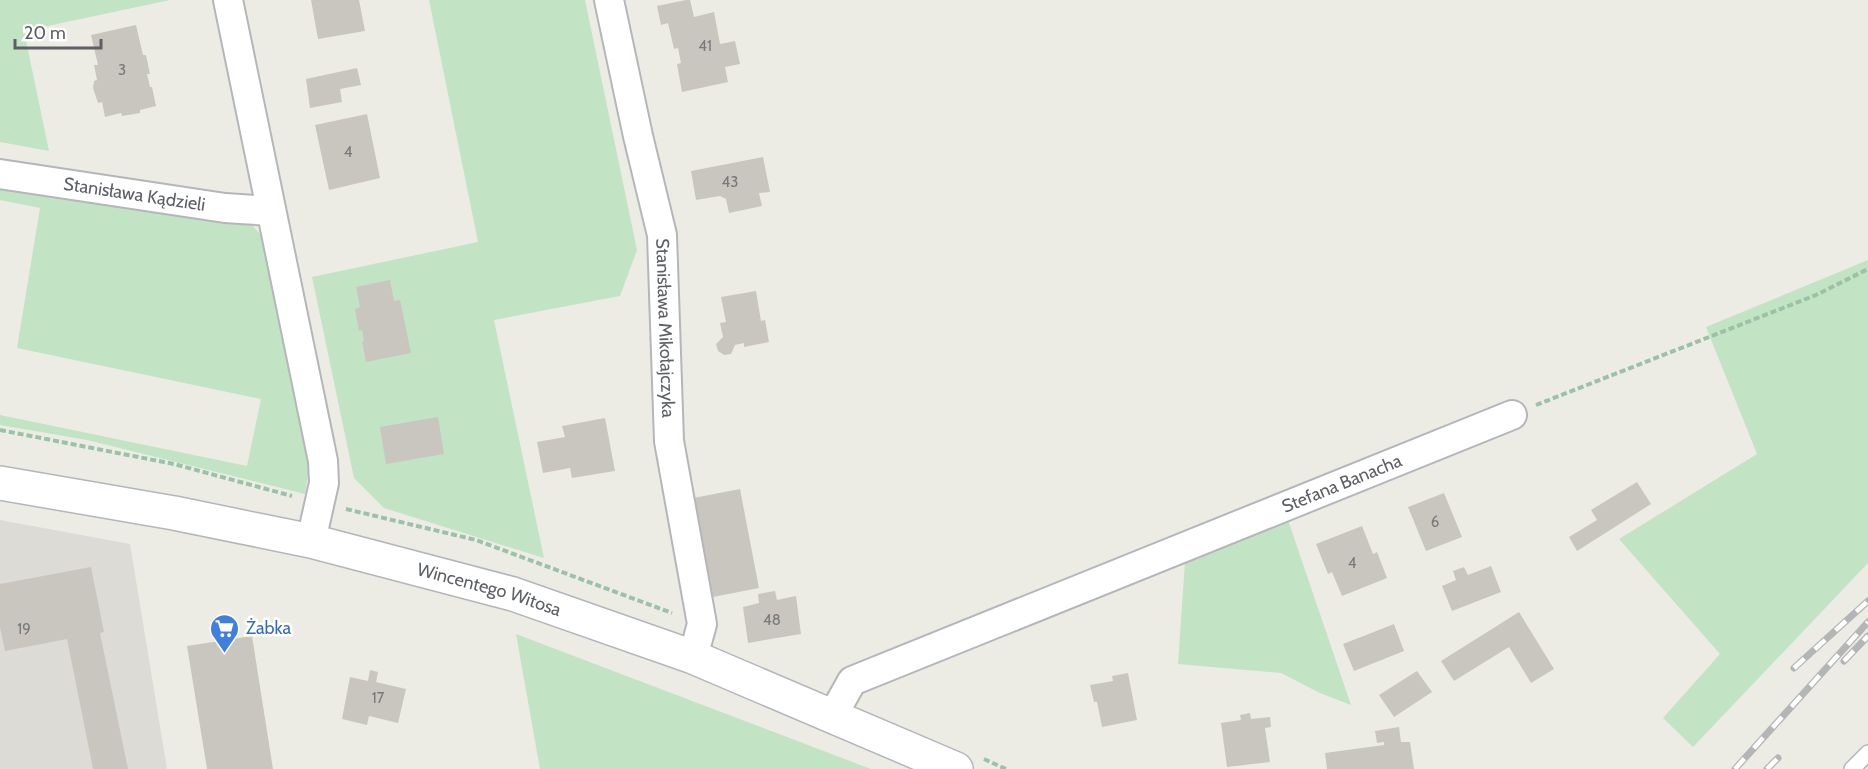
<svg xmlns="http://www.w3.org/2000/svg" width="1868" height="769" viewBox="0 0 1868 769" font-family="Cabin,sans-serif">
<style>
.industrial{fill:#dcdbd6}
.green{fill:#c2e3c4}
.building{fill:#c9c6c0}
.lines{fill:none;stroke-linecap:round;stroke-linejoin:round}
.lane-casing{stroke:#b4b6ba;stroke-width:18}
.street-casing{stroke:#b4b6ba;stroke-width:32}
.secondary-casing{stroke:#b3b6ba;stroke-width:36}
.path{stroke:#9bc1a8;stroke-width:4;stroke-dasharray:6 3;stroke-linecap:butt}
.lane{stroke:#fff;stroke-width:15}
.street{stroke:#fff;stroke-width:28}
.secondary{stroke:#fff;stroke-width:33}
.rail-casing{stroke:#b4b5b5;stroke-width:7}
.rail{stroke:#fff;stroke-width:4.5;stroke-dasharray:14;stroke-linecap:butt}
.labels{text-anchor:middle;stroke-width:5;stroke-linejoin:round;paint-order:stroke}
.number-label{font-size:15px;fill:#77797a}
.street-label{font-size:18px;fill:#5c5f63;stroke:#fff}
.shop-label{font-size:18px;fill:#366cbe;stroke:#fff;text-anchor:start}
</style>
<rect width="100%" height="100%" fill="#edece4"/>
<path class="industrial" d="M0 520 130 544 167 769H0Z"/>
<path class="green" d="M0 0H170L24 31 49 151 0 142Z
M429 0H585L637 250 620 296 494 320 544 558 384 508 354 478 312 277 478 242Z
M0 181 250 223 262 236 309 467 305 494 87 440 0 425V415L247 466 261 399 17 348 40 208 0 200Z
M1868 260V563L1693 747 1663 718 1720 654 1619 539 1757 454 1706 327Z
M1288 520 1351 705 1320 693 1281 673 1178 664 1185 562Z
M516 634 871 769H540Z"/>
<path class="building" d="M311 0H359L365 31 318 39Z
M686 0H690L694 17 714 12 720 44 735 41 740 64 725 67 728 82 682 92 677 64 681 63 678 48 674 49 668 23 661 25 657 6Z
M136 25 143 55H146L150 74H147L150 87H152L156 106 140 110V113L122 116 121 113 105 117 102 102 98 103 93 88 94 81 97 80 94 65H98L91 35Z
M357 68 361 85 340 89 342 102 310 108 306 79Z
M367 114 380 178 329 190 315 125Z
M763 157 770 192 759 193 762 206 729 213 726 199 720 196 696 200 691 171Z
M390 280 394 301 400 300 411 353 366 362 362 342 364 341 362 330 359 331 355 309 360 307 356 287Z
M756 291 761 321 765 320 769 342 744 347V343L735 345 731 354 724 355 718 351 716 344 723 337 720 323 726 322 721 297Z
M438 417 444 454 386 464 380 427Z
M605 418 615 471 572 478 570 468 543 473 537 442 565 437 562 426Z
M1637 482 1651 504 1577 551 1569 537 1597 520 1591 510Z
M740 489 759 588 708 598 688 499Z
M1444 493 1462 537 1426 551 1408 507Z
M1362 526 1373 554 1377 552 1387 578 1342 596 1332 572 1328 574 1316 544Z
M1491 566 1501 592 1452 611 1442 586 1456 580 1453 571 1464 567 1468 575Z
M91 567 104 632 100 633 128 769H93L67 639 5 651 0 627V584Z
M775 591 777 600 796 596 801 634 748 643 743 607 759 603 758 594Z
M1519 612 1554 669 1531 683 1509 647 1454 681 1441 661Z
M1394 624 1404 651 1354 671 1343 644Z
M252 636 273 769H207L187 646Z
M370 670 378 672 376 682 406 689 398 723 369 716 367 725 342 719 350 677 368 681Z
M1417 671 1432 692 1394 717 1379 695Z
M1128 673 1137 720 1102 727 1097 702H1094L1090 685 1113 681 1112 676Z
M1250 713 1251 719 1270 717 1271 727 1265 728 1270 762 1227 767 1221 723 1241 720 1240 715Z
M1399 727 1401 742H1410L1414 769H1327L1325 753 1384 745V742L1377 743 1375 731Z"/>
<g class="lines">
<defs>
<path id="lane" d="M1852 769 1868 753"/>
<g id="street">
<path d="M228 0 323 461 324 483 311 541"/>
<path id="s1" d="M609 0 638 136 662 235 669 441 702 624 693 657"/>
<path id="s2" d="M0 174 225 208 271 211"/>
<path id="s3" d="M833 715 852 681 1512 415"/>
</g>
<g id="secondary">
<path id="s4" d="M0 483 174 513 311 541 513 594 693 657 956 769"/>
</g>
</defs>
<use href="#lane" class="lane-casing"/>
<use href="#street" class="street-casing"/>
<use href="#secondary" class="secondary-casing"/>
<path class="path" d="M1536 405 1816 295 1868 269
M0 430 174 464 292 496
M346 509 476 540 672 613
M984 759 1006 769"/>
<use href="#lane" class="lane"/>
<use href="#street" class="street"/>
<use href="#secondary" class="secondary"/>
<defs>
<path id="rail" d="M1844 661 1868 636
M1794 668 1868 601
M1735 769 1868 622
M1767 769 1778 758"/>
</defs>
<use href="#rail" class="rail-casing"/>
<use href="#rail" class="rail"/>
</g>
<defs>
<symbol id="supermarket-pin" viewBox="-11 -11 22 30"><path d="M0 17L-7.5 6A9.5 9.5 0 1 1 7.5 6Z" fill="#3f7fe0" stroke="#fff"/><path d="M-6-5.5h2.5l.6 2H6L4.5 2H-2.5L-4.4-4H-6ZM-1.5 3.2a1.3 1.3 0 1 0 .1 0ZM3 3.2a1.3 1.3 0 1 0 .1 0Z" fill="#fff"/></symbol>
</defs>
<g fill-rule="evenodd">
<use href="#supermarket-pin" x="208" y="612" width="33" height="45"/>
</g>
<g class="labels">
<g class="number-label">
<text x="705" y="51">41</text>
<text x="122" y="75">3</text>
<text x="348" y="157">4</text>
<text x="730" y="187">43</text>
<text x="1435" y="527">6</text>
<text x="1352" y="568">4</text>
<text x="772" y="625">48</text>
<text x="24" y="634">19</text>
<text x="378" y="703">17</text>
</g>
<g class="street-label">
<text dy="6" stroke="none"><textPath href="#s2" startOffset="136">Stanisława Kądzieli</textPath></text>
<text dy="6" stroke="none"><textPath href="#s1" startOffset="334">Stanisława Mikołajczyka</textPath></text>
<text dy="6" stroke="none"><textPath href="#s3" startOffset="567">Stefana Banacha</textPath></text>
<text dy="6" stroke="none"><textPath href="#s4" startOffset="501">Wincentego Witosa</textPath></text>
</g>
<g class="shop-label">
<text x="246" y="634">Żabka</text>
</g>
</g>
<path d="M15 39v9h86v-9" fill="none" stroke="#5c5f63" stroke-width="3"/>
<text x="24" y="39" font-size="18" fill="#5c5f63" stroke="#ffffff" stroke-width="4.5" paint-order="stroke">20 m</text>
</svg>
